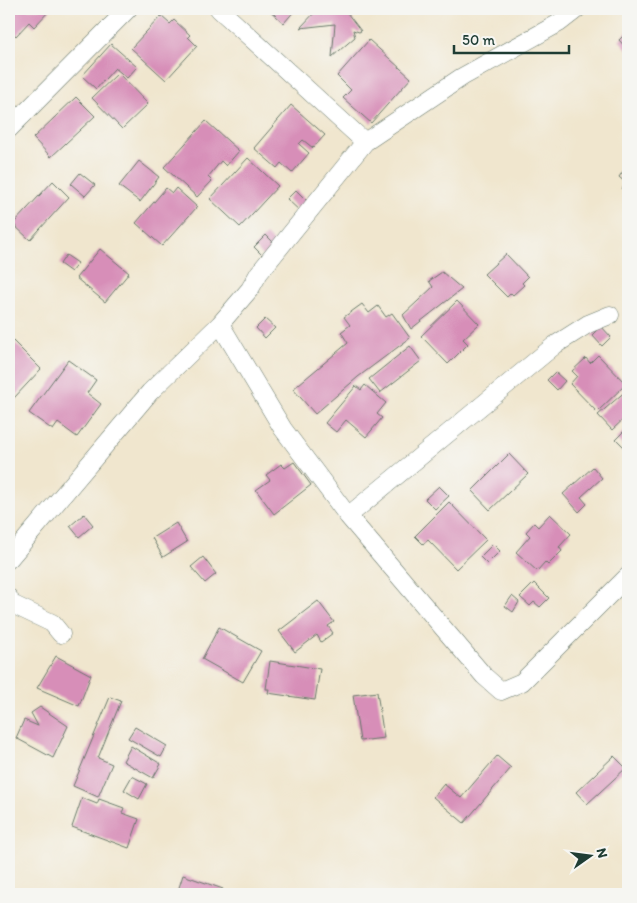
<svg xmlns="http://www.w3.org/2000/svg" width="637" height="903" viewBox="0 0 637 903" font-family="Itim,sans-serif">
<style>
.building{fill:#d78eb8}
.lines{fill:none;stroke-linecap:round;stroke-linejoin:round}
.minor-casing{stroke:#68786a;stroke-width:19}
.minor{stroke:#fff;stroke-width:18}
</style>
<rect width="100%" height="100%" fill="#f6f6f2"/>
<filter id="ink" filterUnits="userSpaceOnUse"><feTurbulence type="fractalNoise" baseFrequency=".02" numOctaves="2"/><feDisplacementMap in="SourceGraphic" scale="10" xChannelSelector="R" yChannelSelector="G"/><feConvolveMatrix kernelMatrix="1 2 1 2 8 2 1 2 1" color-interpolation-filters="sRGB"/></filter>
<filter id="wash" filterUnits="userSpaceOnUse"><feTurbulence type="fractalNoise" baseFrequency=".0096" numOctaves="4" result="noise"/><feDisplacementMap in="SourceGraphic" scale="20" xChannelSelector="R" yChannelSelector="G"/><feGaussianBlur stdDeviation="1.12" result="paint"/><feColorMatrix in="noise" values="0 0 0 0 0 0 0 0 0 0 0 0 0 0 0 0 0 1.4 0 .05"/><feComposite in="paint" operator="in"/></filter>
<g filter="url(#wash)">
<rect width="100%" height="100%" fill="#f0e6ce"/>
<g id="blocks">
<path class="building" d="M9 9H51L34 27 29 22 16 36 9 29Z
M268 9H296L284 23Z
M318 9H344L361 31 359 32 353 30 355 37 332 57 335 24 300 28Z
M161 16 170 24 174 20 190 35 188 37 197 46 166 80 131 48Z
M628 31V50L619 40Z
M369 40 411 78 371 123 343 98 351 90 337 76Z
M111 44 137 67 127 78 115 68 96 89 82 76Z
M118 73 148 104 122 129 92 98Z
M76 97 95 116 51 157 33 138Z
M291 105 325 135 313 148 303 140 299 144 309 153 292 173 281 163 277 168 254 148Z
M206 121 239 151 226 166 221 161 208 177 212 181 197 197 164 167Z
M248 158 278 186 240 227 210 199Z
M139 161 159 177 140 202 119 186Z
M628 164V194L622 189 626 183 619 177Z
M80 173 95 185 85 196 71 184Z
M53 181 69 197 30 240 13 224Z
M166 188 172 193 176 188 197 207 162 246 136 223Z
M296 190 310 204 302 213 287 199Z
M266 235 276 245 264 257 254 247Z
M100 249 129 273 105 302 76 278Z
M506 254 528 277 522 283 524 285 513 295 511 293 507 297 484 274Z
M66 255 78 263 71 272 60 264Z
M442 272 462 289 411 329 403 315 433 287 429 281Z
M457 301 479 324 463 339 468 344 448 364 421 336Z
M362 304 369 313 378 306 386 317 392 313 410 338 358 377 315 414 293 389 348 343 341 332 350 325 344 317Z
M265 319 275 328 265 338 256 328Z
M601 326 611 337 602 346 592 335Z
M9 337 41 369 14 398 9 393Z
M410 346 421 361 380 393 369 379Z
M598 355 626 384 597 412 570 384 577 376 572 371 586 358 590 363Z
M68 360 96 380 87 393 101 404 77 437 58 423 53 430 29 413Z
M555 372 565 381 557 390 547 380Z
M365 385 386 403 377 414 382 418 366 437 346 420 336 432 325 423 356 386 361 390Z
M628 389V415L612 430 598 415Z
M628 427V451L616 439Z
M509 454 528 474 490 510 472 491Z
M294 462 311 485 274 514 256 490 270 480 266 475 281 464 285 468Z
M593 467 602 478 581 497 587 504 579 512 563 494Z
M439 486 449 496 435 509 425 499Z
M449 502 486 540 456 569 428 540 423 544 415 536Z
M84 514 93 525 79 537 70 526Z
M550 514 571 534 559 547 562 551 548 565 545 562 537 571 516 552 530 536 526 532 534 523 538 527Z
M176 523 187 542 163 557 152 538Z
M493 544 500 551 487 564 480 557Z
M203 557 216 574 205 583 191 567Z
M534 583 549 598 540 607 534 602 530 606 520 597Z
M512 596 519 602 513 612 505 606Z
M318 601 334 622 328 626 333 633 321 642 317 635 295 652 279 631Z
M219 627 261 651 243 682 202 659Z
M56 656 91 675 79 706 37 688Z
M270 661 320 669 315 700 268 693 269 689H266Z
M377 692 384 738 360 741 353 695Z
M110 697 121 701 98 758 112 764 98 797 73 786Z
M40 707 68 726 53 758 16 738 24 720 38 726 31 713Z
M135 727 167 746 161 757 128 738Z
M131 746 161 764 153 778 123 761Z
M497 756 511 768 464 823 433 797 444 784 461 798Z
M614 756 626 768 587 804 576 792Z
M132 776 147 784 139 799 124 790Z
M82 798 97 804 99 799 124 808 122 813 139 819 129 848 72 827Z
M183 875 223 889 221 894H177Z"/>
</g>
</g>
<g filter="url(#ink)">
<use href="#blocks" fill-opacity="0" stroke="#68786a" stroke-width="1"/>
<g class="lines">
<defs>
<path id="minor" d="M219 9 365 142
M577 9 559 23 462 77 365 142 259 273 250 289 220 324 283 429 348 516 484 676 501 691 522 682 628 576
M9 129 128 9
M348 516 555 345 588 324 610 315
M9 559 150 392 220 324
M9 598 12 604 52 623 61 634"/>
</defs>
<use href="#minor" class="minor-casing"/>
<use href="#minor" class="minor"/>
</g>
</g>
<rect width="637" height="903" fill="none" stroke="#f6f6f2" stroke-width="30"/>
<g transform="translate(590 856) rotate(76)" stroke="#f6f6f2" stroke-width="4" paint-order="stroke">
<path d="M0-4L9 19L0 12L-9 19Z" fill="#1f3d34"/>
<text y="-8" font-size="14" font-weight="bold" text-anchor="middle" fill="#1f3d34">N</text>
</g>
<path d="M454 45v8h115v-8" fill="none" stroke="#1f3d34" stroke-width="2.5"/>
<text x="462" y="45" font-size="15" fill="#1f3d34" stroke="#f6f6f2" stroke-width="4" paint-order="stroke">50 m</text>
</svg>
